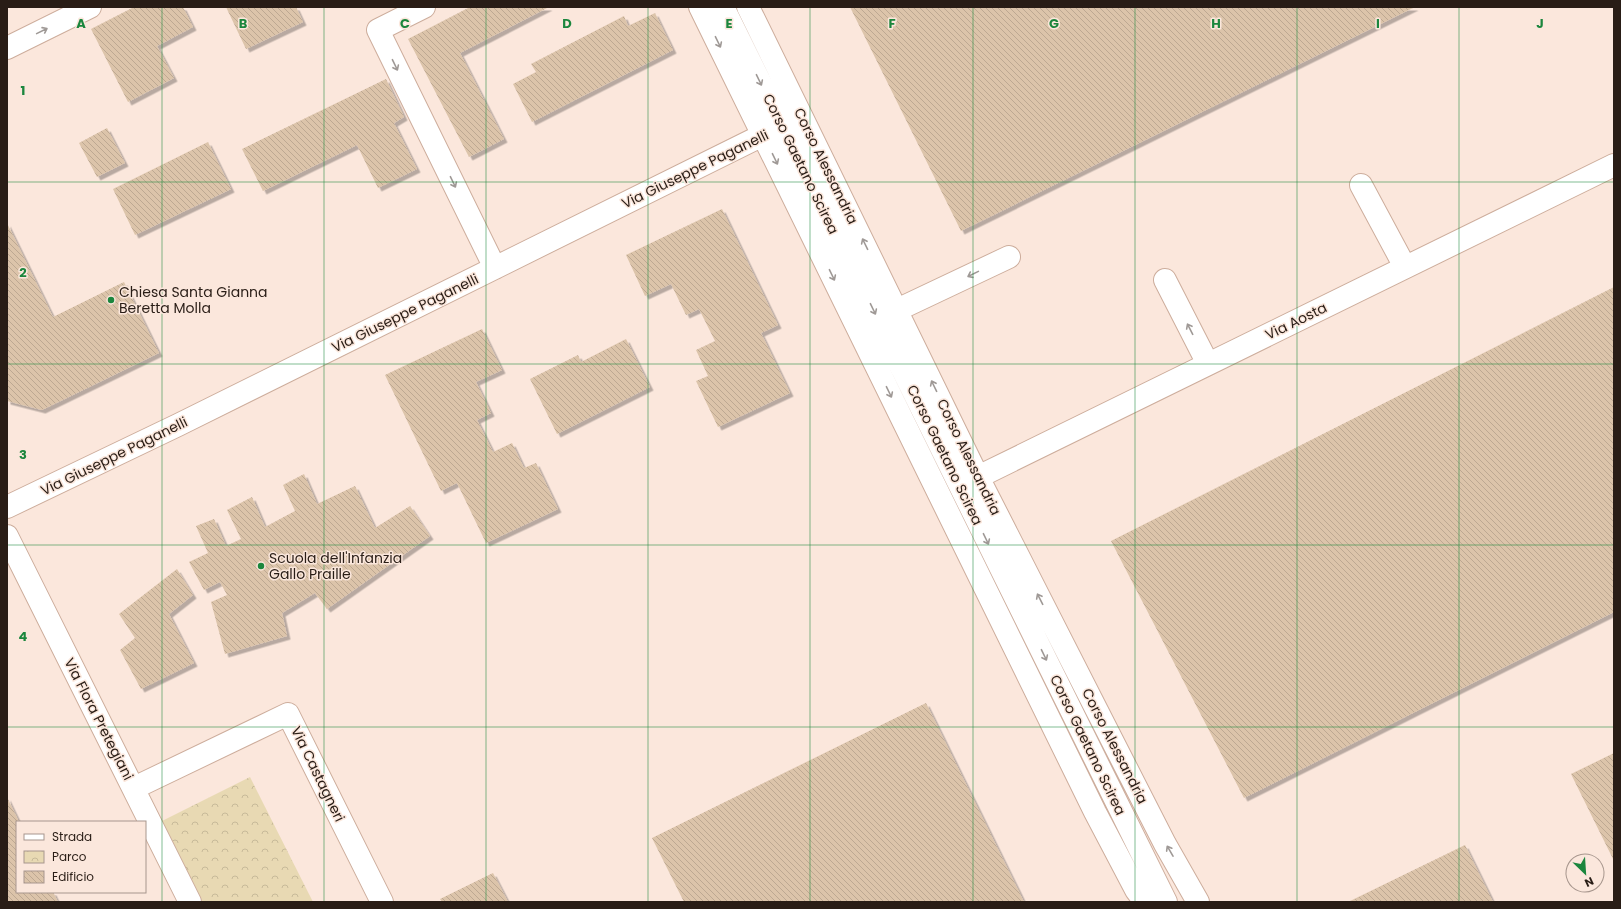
<svg xmlns="http://www.w3.org/2000/svg" width="1621" height="909" viewBox="0 0 1621 909" font-family="Poppins,sans-serif">
<style>
.park{fill:url(#park-crowns)}
.building{fill:url(#building-back-hatch);filter:url(#shadow)}
.lines{fill:none;stroke-linecap:round;stroke-linejoin:round}
.minor-casing{stroke:#cdad9c;stroke-width:24}
.minor{stroke:#fff;stroke-width:22}
.oneway{stroke:#9f9996}
.grid{fill:none;stroke:#1b863d;stroke-width:1;stroke-opacity:0.55}
.poi-dot{fill:#1b863d;stroke:#fbe7dc;stroke-width:1.5}
.labels{text-anchor:middle;stroke-width:3;stroke-linejoin:round;paint-order:stroke}
.street-label{font-size:14px;fill:#291d16;stroke:#fbe7dc}
.poi-label{font-size:14px;fill:#291d16;stroke:#fbe7dc;text-anchor:start}
.grid-label{font-size:13px;text-anchor:middle;font-weight:bold;fill:#1b863d;stroke:#fbe7dc;stroke-width:3;stroke-linejoin:round;paint-order:stroke}
</style>
<defs>
<pattern id="park-crowns" width="20" height="18" patternUnits="userSpaceOnUse"><rect width="20" height="18" fill="#e8d9b3"/><path d="M2 6a3 3 0 1 1 6 0M12 15a3 3 0 1 1 6 0" fill="none" stroke="#c7ba99"/></pattern>
<pattern id="building-back-hatch" width="6" height="6" patternUnits="userSpaceOnUse"><rect width="6" height="6" fill="#dcc4aa"/><path d="M-1 5l2 2M0 0l6 6M5-1l2 2" fill="none" stroke="#bda892"/></pattern>
<filter id="shadow"><feDropShadow dx="3.5" dy="3.5" stdDeviation="0" flood-color="#0004"/></filter>
</defs>
<rect width="100%" height="100%" fill="#fbe7dc"/>
<path class="park" d="M250 777 313 902H202L162 821Z"/>
<path class="building" d="M134 7H183L193 27 157 46 174 78 128 102 91 29Z
M226 7H296L303 22 246 49Z
M470 7H549L460 53 504 139 469 157 408 39Z
M850 7H1415L961 231Z
M655 13 673 50 532 122 513 84 536 72 531 64 624 16 628 26Z
M386 79 404 117 394 123 417 169 378 188 357 145 263 191 242 149Z
M107 128 125 163 97 177 79 143Z
M208 142 231 189 135 235 113 189Z
M722 209 778 325 761 333 790 393 718 427 696 381 708 376 696 350 715 341 699 309 686 315 671 284 645 296 626 255Z
M7 223 53 317 124 282 159 353 42 410 7 401Z
M1614 287V612L1244 798 1111 541Z
M482 329 502 370 476 382 491 413 477 420 493 452 512 443 524 468 536 463 558 509 486 543 457 483 441 491 385 375Z
M626 339 650 387 557 434 530 379 578 355 581 362Z
M304 474 317 504 355 486 375 528 410 506 430 536 327 609 315 593 282 613 287 636 225 654 211 602 227 595 220 582 204 590 189 562 208 553 196 526 214 519 226 546 241 539 227 510 252 497 265 527 295 511 283 485Z
M177 569 193 595 169 614 194 663 141 689 120 650 135 638 119 614Z
M926 703 1024 902H684L652 838Z
M1614 753V861L1571 774Z
M7 797 19 822H17V892H53L58 902H7Z
M1465 845 1493 902H1348Z
M493 873 508 902H442L440 899Z"/>
<g class="lines">
<defs>
<path id="minor" d="M424 7 378 30 495 268
M700 7 1095 812 1136 890 1145 902
M723 7 1166 902
M748 7 978 477 1114 744 1165 844 1198 902
M7 48 90 7
M1361 185 1405 267
M1165 280 1208 364
M897 310 1009 257
M978 477 1614 165
M7 507 178 425 777 128
M7 536 190 902
M134 788 288 714 382 902"/>
</defs>
<use href="#minor" class="minor-casing"/>
<use href="#minor" class="minor"/>
</g>
<defs><path id="oneway-shaft" d="M-6 0H5M1.5-3L5.5 0L1.5 3" fill="none" stroke-width="1.6" stroke-linecap="round" stroke-linejoin="round"/></defs>
<g class="oneway">
<use href="#oneway-shaft" transform="translate(42 31) rotate(-26)"/>
<use href="#oneway-shaft" transform="translate(718 42) rotate(64)"/>
<use href="#oneway-shaft" transform="translate(395 65) rotate(64)"/>
<use href="#oneway-shaft" transform="translate(759 80) rotate(64)"/>
<use href="#oneway-shaft" transform="translate(775 159) rotate(64)"/>
<use href="#oneway-shaft" transform="translate(453 182) rotate(64)"/>
<use href="#oneway-shaft" transform="translate(865 244) rotate(-116)"/>
<use href="#oneway-shaft" transform="translate(973 274) rotate(154)"/>
<use href="#oneway-shaft" transform="translate(832 275) rotate(64)"/>
<use href="#oneway-shaft" transform="translate(873 309) rotate(64)"/>
<use href="#oneway-shaft" transform="translate(1190 329) rotate(-117)"/>
<use href="#oneway-shaft" transform="translate(934 386) rotate(-116)"/>
<use href="#oneway-shaft" transform="translate(889 392) rotate(64)"/>
<use href="#oneway-shaft" transform="translate(986 539) rotate(64)"/>
<use href="#oneway-shaft" transform="translate(1040 599) rotate(-117)"/>
<use href="#oneway-shaft" transform="translate(1044 655) rotate(64)"/>
<use href="#oneway-shaft" transform="translate(1170 851) rotate(-120)"/>
</g>
<path class="grid" d="M162 7V902M324 7V902M486 7V902M648 7V902M810 7V902M973 7V902M1135 7V902M1297 7V902M1459 7V902M7 182H1614M7 364H1614M7 545H1614M7 727H1614"/>
<g class="poi-dot">
<circle cx="111" cy="300" r="4"/>
<circle cx="261" cy="566" r="4"/>
</g>
<g class="labels">
<g class="street-label">
<text transform="translate(801 164) rotate(64)" y="5">Corso Gaetano Scirea</text>
<text transform="translate(826 166) rotate(64)" y="5">Corso Alessandria</text>
<text transform="translate(695 169) rotate(-26)" y="5">Via Giuseppe Paganelli</text>
<text transform="translate(405 313) rotate(-26)" y="5">Via Giuseppe Paganelli</text>
<text transform="translate(1296 321) rotate(-26)" y="5">Via Aosta</text>
<text transform="translate(945 455) rotate(64)" y="5">Corso Gaetano Scirea</text>
<text transform="translate(114 456) rotate(-26)" y="5">Via Giuseppe Paganelli</text>
<text transform="translate(969 457) rotate(64)" y="5">Corso Alessandria</text>
<text transform="translate(99 719) rotate(63)" y="5">Via Flora Pretegiani</text>
<text transform="translate(1088 745) rotate(64)" y="5">Corso Gaetano Scirea</text>
<text transform="translate(1115 746) rotate(63)" y="5">Corso Alessandria</text>
<text transform="translate(318 774) rotate(64)" y="5">Via Castagneri</text>
</g>
<g class="poi-label">
<text x="119" y="297">Chiesa Santa Gianna<tspan x="119" dy="16">Beretta Molla</tspan></text>
<text x="269" y="563">Scuola dell'Infanzia<tspan x="269" dy="16">Gallo Praille</tspan></text>
</g>
</g>
<g class="grid-label">
<text x="81" y="28">A</text>
<text x="243" y="28">B</text>
<text x="405" y="28">C</text>
<text x="567" y="28">D</text>
<text x="729" y="28">E</text>
<text x="892" y="28">F</text>
<text x="1054" y="28">G</text>
<text x="1216" y="28">H</text>
<text x="1378" y="28">I</text>
<text x="1540" y="28">J</text>
<text x="23" y="95">1</text>
<text x="23" y="277">2</text>
<text x="23" y="459">3</text>
<text x="23" y="641">4</text>
</g>
<rect width="1621" height="909" fill="none" stroke="#291d16" stroke-width="16"/>
<rect x="16" y="821" width="130" height="72" fill="#fbe7dc" stroke="#a7968d"/>
<rect x="24" y="834" width="20" height="6" fill="#ffffff" stroke="#a7968d"/>
<text x="52" y="841" font-size="12" fill="#291d16">Strada</text>
<rect x="24" y="851" width="20" height="12" fill="url(#park-crowns)" stroke="#a7968d"/>
<text x="52" y="861" font-size="12" fill="#291d16">Parco</text>
<rect x="24" y="871" width="20" height="12" fill="url(#building-back-hatch)" stroke="#a7968d"/>
<text x="52" y="881" font-size="12" fill="#291d16">Edificio</text>
<g transform="translate(1585 873) rotate(155)"><circle r="19" fill="#fbe7dc" stroke="#a7968d"/>
<path d="M0-3L7 15L0 10L-7 15Z" fill="#1b863d"/>
<text y="-6" font-size="11" font-weight="bold" text-anchor="middle" fill="#291d16">N</text>
</g>
</svg>
